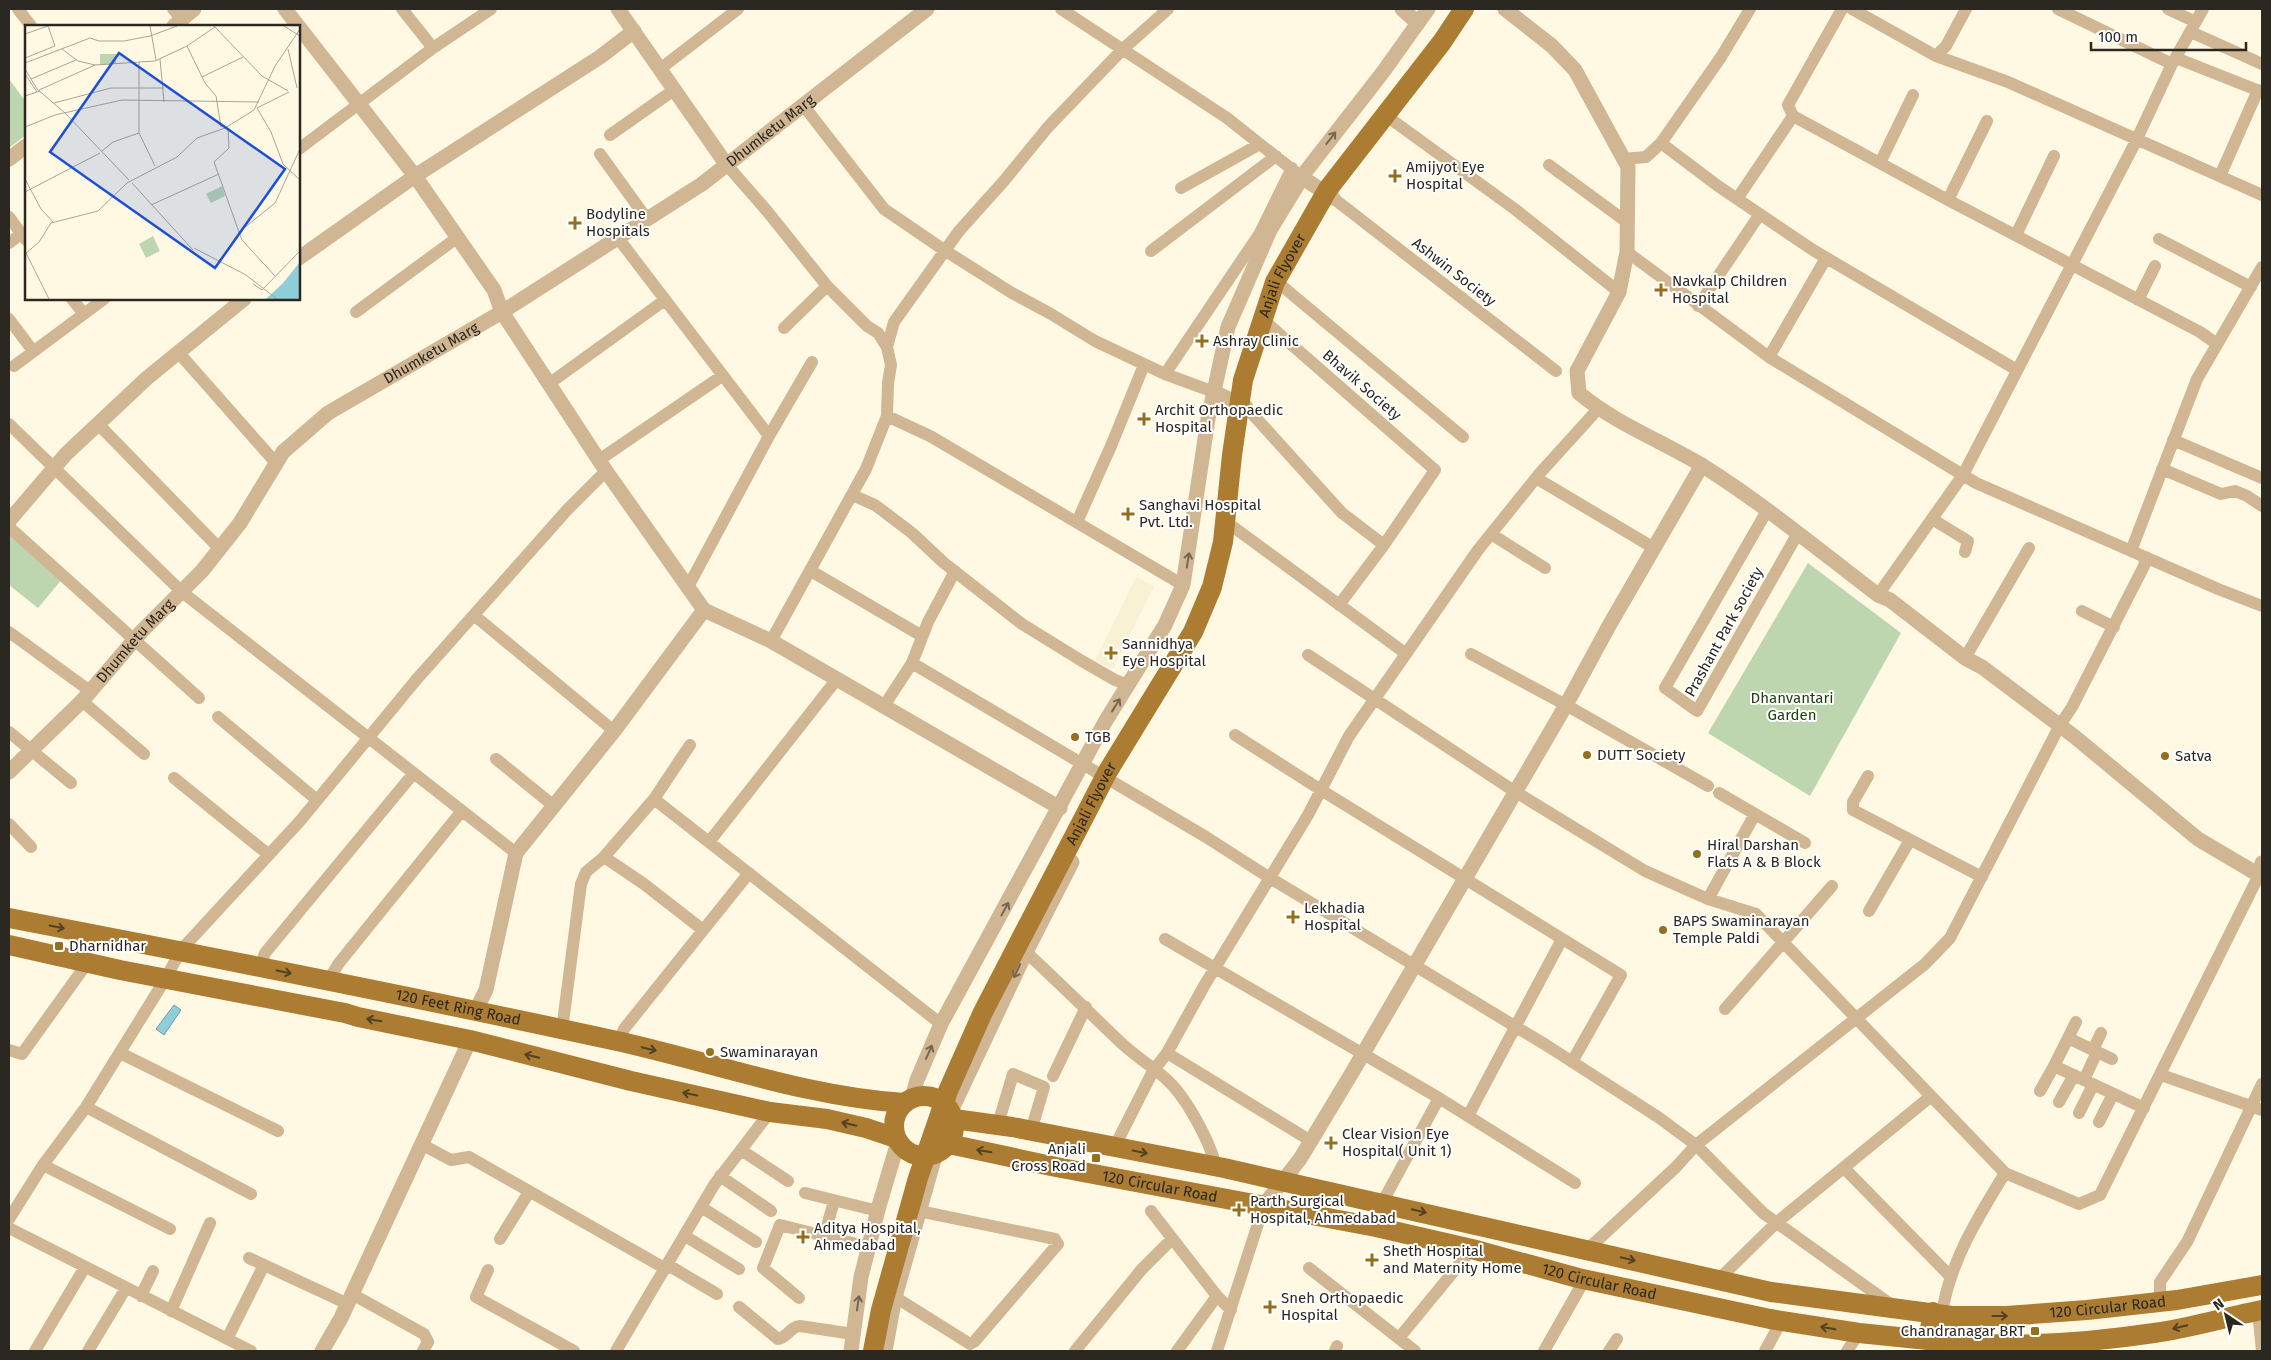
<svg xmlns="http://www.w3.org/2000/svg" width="2271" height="1360" viewBox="0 0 2271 1360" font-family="'Fira Sans',sans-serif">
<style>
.built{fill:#f8f1d4}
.green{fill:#bed6af}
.water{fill:#8dced9;stroke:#6f9ca2}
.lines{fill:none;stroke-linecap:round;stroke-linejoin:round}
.minor{stroke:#d0b692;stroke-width:12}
.tertiary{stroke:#d0b692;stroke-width:15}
.primary{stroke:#ab7c31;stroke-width:20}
.oneway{stroke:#756853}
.oneway2{stroke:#514125}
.poi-dot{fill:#966f1a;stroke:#fff;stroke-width:2}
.labels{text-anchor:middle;stroke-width:4;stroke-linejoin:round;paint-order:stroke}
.street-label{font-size:15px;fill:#2a2820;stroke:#fff}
.poi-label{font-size:15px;fill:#2a2820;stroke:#fff;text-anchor:start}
.park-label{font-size:15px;fill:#233d0e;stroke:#fff}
.inset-road{fill:none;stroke:#aaa596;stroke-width:1}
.view{fill:#1d4ed8;fill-opacity:0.15;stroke:#1d4ed8;stroke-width:2.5}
.inset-edge{fill:none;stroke:#2a2820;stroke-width:2.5}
</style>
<rect width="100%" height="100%" fill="#fff9e4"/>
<path class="built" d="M1136 577 1154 586 1113 669 1095 661Z"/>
<path class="green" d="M9 79 26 102V135L9 148Z
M9 533 63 578 38 608 9 585Z
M1808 563 1901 633 1810 796 1708 733Z"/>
<path class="water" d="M174 1005 181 1010 164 1035 156 1029Z"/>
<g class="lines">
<path class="minor" d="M18 9 31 26
M173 9 182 20
M402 9 433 48
M1061 9 1227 118 1303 178
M1852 9 1936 56 1946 46 1966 9
M2058 9 2172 64
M2168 9 2196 22
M2191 32 2262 64
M1936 56 2008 82 2262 195
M2176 58 2262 92
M660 69 738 9
M803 105 884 209 944 250 1012 293 1051 314 1095 341 1165 374 1214 392
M1793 116 1788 105 1842 9
M1392 120 1516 210 1619 292
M610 135 674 90
M1661 143 1721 57 1750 9
M299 149 433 48 491 9
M600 154 647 219
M1623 159 1646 157 1661 143 1718 186 1813 250 2017 370
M1880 163 1913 95
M726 164 767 211 827 286 867 326 878 333 887 347
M1549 165 1628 223
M2220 176 2258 90
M1181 188 1260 144
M1333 198 1556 371
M1737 199 1793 116 1948 200 1987 121
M1948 200 2200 332 2217 344
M9 217 26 240
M2016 235 2054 156
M618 238 769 436 688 587
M2159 239 2251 287
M9 243 21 234
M1151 251 1276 156
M1627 252 1769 357 1976 483 2218 589 2262 606
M1282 286 1463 437
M72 299 84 314
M2138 300 2155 266
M1698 306 1760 214
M356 312 458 237
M9 319 33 351
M1268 324 1435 470 1384 545
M784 328 827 286
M178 352 276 463
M1769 357 1826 258
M14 366 104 299
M1165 374 1260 233 1292 168
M550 383 665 300
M1246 407 1342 513 1384 545 1339 605
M887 416 888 383 891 365 887 347 894 322 959 231 1003 182 1048 127 1123 49 1168 9
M9 424 182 592 516 853
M98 424 220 549
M769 436 812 362
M2173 440 2262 478
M599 460 722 376
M2162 469 2221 494 2235 491 2247 496 2262 506
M1536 478 1654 548
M852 495 875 505 912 533 944 563 1022 624 1082 661 1115 680 1128 685
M1768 509 1665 688 1697 711 1798 533
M1932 519 1968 541 1965 552
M1077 522 1111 446 1144 365
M1232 526 1405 653
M9 527 199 698
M1491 534 1545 568
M2131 551 2197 379 2262 267
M811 571 922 636
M1878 595 1963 475 2136 141 2172 64 2203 9
M2082 611 2114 627
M475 616 614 731
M9 632 90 691
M771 641 866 469 887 416 930 436 1183 585
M1471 654 1566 705 1708 786
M1308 655 1514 791 1645 871 1708 899 1756 914 2005 1173 2079 1204 2100 1195 2259 875
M1965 658 2029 548
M912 663 928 622 955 571
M82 701 144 754
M884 706 912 663 1206 837 1270 878 1546 1045 1658 1117 1696 1145 1763 1213 1893 1306
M218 717 317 800
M9 732 71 783
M1235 735 1321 790 1621 975 1572 1062
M690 745 654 799 604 857 644 884 703 930
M496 759 554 806
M1868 776 1853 802V810L1982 877
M174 778 269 855
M1719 793 1805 843
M654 799 941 1024
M9 824 31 847
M709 842 837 679
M1708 899 1755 814
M1869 911 1910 840
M1165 939 1439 1098 1575 1183
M1026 952C1057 981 1087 1010 1117 1039 1132 1054 1150 1065 1165 1078 1186 1096 1209 1140 1216 1166
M260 967 265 953 413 774
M328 981 339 963 461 812
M1725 1009 1832 886
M562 1030 581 884 586 872 604 857
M2068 1038 2076 1022
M619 1041 624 1029 749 873
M9 1050 22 1054 88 962
M2093 1050 2101 1033
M120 1053 278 1131
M1167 1053 1311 1141
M2112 1059 2068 1038 2054 1066 2144 1108
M2161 1075 2262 1110
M1053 1076 1086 1007
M2084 1080 2097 1052
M2040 1091 2054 1066
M2059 1102 2074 1075
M86 1107 251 1194
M2079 1113 2093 1085
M1468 1116 1562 939
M2099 1122 2113 1094
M998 1124 1013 1074 1044 1087 1031 1131
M421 1144 451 1160 469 1157 666 1269
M1115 1146 1153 1071 1167 1053 1204 986 1308 815 1349 736 1478 550 1540 473 1598 409
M741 1150 788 1181
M43 1165 170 1229
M1844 1168 1951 1277
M720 1176 771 1211
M805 1193 878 1211
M1382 1203 1439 1098
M701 1207 756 1242
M1151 1211 1217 1296
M9 1219 43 1165 86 1107 166 978 181 950 300 821 416 680 567 510 606 471
M827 1226 834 1201
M9 1228 251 1351
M685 1236 739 1269
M500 1239 529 1192
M1587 1250 1676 1167 1696 1145 1925 964 1950 938 2060 725 2072 707 2144 566 2146 557
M249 1258 348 1304
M668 1265 717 1294
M1309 1268 1415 1351
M488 1270 476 1297 574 1351
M1718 1280 1776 1223 1930 1097
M352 1294 424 1334 428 1342 423 1351
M141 1296 153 1271
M895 1297 970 1344 974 1342 1058 1244 1055 1239 919 1211
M799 1298 763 1268 780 1225 869 1247
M2160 1302V1282L2187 1242 2262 1084
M739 1307 778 1339C787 1338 791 1326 800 1326L853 1334
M171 1311 210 1223
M2258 1311 2262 1351
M1942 1313C1950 1262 1978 1217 2005 1173
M1399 1338 1472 1249
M227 1339 264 1265
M35 1351 85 1267
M88 1351 126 1288
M616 1351 714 1185 770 1112
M1075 1351 1142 1269 1172 1239
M1177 1351 1217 1296 1231 1310
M1217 1351 1264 1205
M1335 1351 1337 1346
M1544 1351 1585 1279
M1609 1351 1617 1339
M1765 1351 1782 1320
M1847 1351 1859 1333"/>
<g class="tertiary">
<path d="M285 9 298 26"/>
<path d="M618 9 726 164"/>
<path d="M1402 9 1418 23"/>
<path d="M1505 9 1552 46 1575 70 1628 167 1627 252 1619 292 1577 371 1579 393C1616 424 1662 441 1703 466 1765 505 1820 551 1878 595L1890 600 1965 658 1982 667 2075 737 2198 839 2259 875 2262 863"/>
<path d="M174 26 194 9"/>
<path d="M299 27 415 176 494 290 502 312 606 471 704 610"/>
<path d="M9 159 26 146"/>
<path d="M1303 178 1333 198"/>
<path d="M299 258 415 176 600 57 634 31"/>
<path d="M1214 392 1246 407"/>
<path d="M9 521 66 454 147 378 244 299"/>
<path id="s1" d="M9 772 82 701 142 631 202 571 240 523 283 452 328 413 502 312 702 184 927 9"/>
<path d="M476 1010 486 990 516 853 614 731 704 610 771 641 1060 808"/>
<path d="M912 1098 917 1080 941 1024 1105 722 1165 625 1183 585 1208 419 1228 327 1270 230 1306 171 1383 72 1428 9"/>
<path d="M951 1111 1026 952 1072 862"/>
<path d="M1264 1205 1300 1159 1353 1071 1566 705 1610 624 1702 465"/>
<path d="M322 1351 341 1318 470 1040"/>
<path d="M851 1351 861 1277 879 1206 898 1142"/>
<path d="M885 1351 895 1297 935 1156"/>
</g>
<g class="primary">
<path id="s2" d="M9 918C212 957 415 997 617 1041 712 1062 807 1097 904 1103"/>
<path d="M9 945 120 970 345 1013 358 1017 470 1040 631 1081 770 1112 827 1119 866 1128 896 1138"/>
<circle cx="924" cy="1126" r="30"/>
<path d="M954 1119 1012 1127 1224 1168 1771 1292 1952 1316 1948 1342 1928 1340 1933 1312"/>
<path id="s3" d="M949 1144 1056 1167 1376 1227 1472 1249 1578 1278 1770 1319 1859 1333 1928 1340"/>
<path id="s4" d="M1952 1316H2006L2087 1310 2177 1300 2262 1285"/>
<path d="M1948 1342C2016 1348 2087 1343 2154 1333 2190 1328 2226 1317 2262 1310"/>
<path id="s5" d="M873 1351 881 1310 918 1178 948 1091 983 1012 1108 771 1193 632 1212 587 1223 542 1232 455 1243 380 1275 282 1328 189 1442 42 1464 9"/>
</g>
</g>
<defs><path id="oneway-shaft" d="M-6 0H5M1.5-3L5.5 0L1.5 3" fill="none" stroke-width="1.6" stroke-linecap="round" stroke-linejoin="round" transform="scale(1.25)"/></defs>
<g class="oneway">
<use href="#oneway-shaft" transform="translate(1331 138) rotate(-52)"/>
<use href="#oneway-shaft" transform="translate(1188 560) rotate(-81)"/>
<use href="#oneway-shaft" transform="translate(1116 705) rotate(-58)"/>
<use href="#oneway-shaft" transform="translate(1005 909) rotate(-61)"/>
<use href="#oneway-shaft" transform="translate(1017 971) rotate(115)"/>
<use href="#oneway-shaft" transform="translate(929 1052) rotate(-66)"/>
<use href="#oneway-shaft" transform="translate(858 1303) rotate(-82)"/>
</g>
<g class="oneway2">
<use href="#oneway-shaft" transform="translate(57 927) rotate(11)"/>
<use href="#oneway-shaft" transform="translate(284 972) rotate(11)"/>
<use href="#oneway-shaft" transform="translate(374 1020) rotate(-171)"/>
<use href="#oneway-shaft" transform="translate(649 1049) rotate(13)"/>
<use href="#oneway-shaft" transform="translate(532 1056) rotate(-167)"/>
<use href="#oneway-shaft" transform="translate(690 1094) rotate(-168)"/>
<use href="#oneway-shaft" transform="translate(849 1124) rotate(-167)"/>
<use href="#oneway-shaft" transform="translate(984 1151) rotate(-170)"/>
<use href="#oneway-shaft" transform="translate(1140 1152) rotate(12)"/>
<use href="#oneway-shaft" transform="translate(1419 1211) rotate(13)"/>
<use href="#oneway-shaft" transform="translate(1628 1259) rotate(13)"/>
<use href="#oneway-shaft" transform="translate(2000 1316)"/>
<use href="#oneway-shaft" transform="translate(2180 1327) rotate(167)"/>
<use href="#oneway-shaft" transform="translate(1828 1328) rotate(-171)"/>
</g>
<g class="poi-dot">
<path d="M1392.5 168.5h5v5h5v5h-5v5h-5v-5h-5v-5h5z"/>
<path d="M572.5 215.5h5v5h5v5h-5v5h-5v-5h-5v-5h5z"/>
<path d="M1658.5 282.5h5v5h5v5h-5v5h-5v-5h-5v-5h5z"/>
<path d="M1199.5 333.5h5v5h5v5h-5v5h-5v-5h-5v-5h5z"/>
<path d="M1141.5 411.5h5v5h5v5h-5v5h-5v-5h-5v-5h5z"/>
<path d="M1125.5 506.5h5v5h5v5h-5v5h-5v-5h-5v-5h5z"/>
<path d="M1108.5 645.5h5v5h5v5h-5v5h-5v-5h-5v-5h5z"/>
<circle cx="1075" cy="737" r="5"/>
<circle cx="1587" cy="755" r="5"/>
<circle cx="2165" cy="756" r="5"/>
<circle cx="1697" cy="854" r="5"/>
<path d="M1290.5 909.5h5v5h5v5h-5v5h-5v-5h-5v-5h5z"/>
<circle cx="1663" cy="930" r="5"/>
<rect x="54" y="941" width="10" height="10" rx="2.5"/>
<circle cx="710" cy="1052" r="5"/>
<path d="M1328.5 1135.5h5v5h5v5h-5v5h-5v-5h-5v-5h5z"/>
<rect x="1091" y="1153" width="10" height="10" rx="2.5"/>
<path d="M1236.5 1202.5h5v5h5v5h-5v5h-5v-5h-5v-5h5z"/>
<path d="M800.5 1229.5h5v5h5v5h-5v5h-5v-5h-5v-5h5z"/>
<path d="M1369.5 1252.5h5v5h5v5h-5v5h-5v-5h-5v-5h5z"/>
<path d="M1267.5 1299.5h5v5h5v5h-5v5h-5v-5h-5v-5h5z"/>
<rect x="2030" y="1326" width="10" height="10" rx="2.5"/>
</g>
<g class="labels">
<g class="street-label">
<text dy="5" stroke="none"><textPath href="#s1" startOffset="1008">Dhumketu Marg</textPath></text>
<text transform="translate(1454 272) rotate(38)" y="5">Ashwin Society</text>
<text dy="5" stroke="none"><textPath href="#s5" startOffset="1162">Anjali Flyover</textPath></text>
<text dy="5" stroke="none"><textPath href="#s1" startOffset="602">Dhumketu Marg</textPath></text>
<text transform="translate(1362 385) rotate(41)" y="5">Bhavik Society</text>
<text transform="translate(1724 632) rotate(-61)" y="5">Prashant Park society</text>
<text dy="5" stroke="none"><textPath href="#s1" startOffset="182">Dhumketu Marg</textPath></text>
<text dy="5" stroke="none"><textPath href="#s5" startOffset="592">Anjali Flyover</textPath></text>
<text dy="5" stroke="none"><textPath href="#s2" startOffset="458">120 Feet Ring Road</textPath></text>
<text dy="5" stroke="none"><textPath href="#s3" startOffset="215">120 Circular Road</textPath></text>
<text dy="5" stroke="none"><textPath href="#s3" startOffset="665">120 Circular Road</textPath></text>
<text dy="5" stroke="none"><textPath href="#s4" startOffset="156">120 Circular Road</textPath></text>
</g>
<g class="poi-label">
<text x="1406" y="172">Amijyot Eye<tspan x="1406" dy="17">Hospital</tspan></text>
<text x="586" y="219">Bodyline<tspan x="586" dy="17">Hospitals</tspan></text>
<text x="1672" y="286">Navkalp Children<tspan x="1672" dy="17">Hospital</tspan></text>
<text x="1213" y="346">Ashray Clinic</text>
<text x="1155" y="415">Archit Orthopaedic<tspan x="1155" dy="17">Hospital</tspan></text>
<text x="1139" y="510">Sanghavi Hospital<tspan x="1139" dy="17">Pvt. Ltd.</tspan></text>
<text x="1122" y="649">Sannidhya<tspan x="1122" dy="17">Eye Hospital</tspan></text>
<text x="1085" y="742">TGB</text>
<text x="1597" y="760">DUTT Society</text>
<text x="2175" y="761">Satva</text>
<text x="1707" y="850">Hiral Darshan<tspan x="1707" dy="17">Flats A &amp; B Block</tspan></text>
<text x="1304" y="913">Lekhadia<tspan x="1304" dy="17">Hospital</tspan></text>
<text x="1673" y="926">BAPS Swaminarayan<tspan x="1673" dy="17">Temple Paldi</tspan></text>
<text x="69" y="951">Dharnidhar</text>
<text x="720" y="1057">Swaminarayan</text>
<text x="1342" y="1139">Clear Vision Eye<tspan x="1342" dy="17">Hospital( Unit 1)</tspan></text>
<text x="1086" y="1154" text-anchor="end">Anjali<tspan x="1086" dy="17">Cross Road</tspan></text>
<text x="1250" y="1206">Parth Surgical<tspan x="1250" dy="17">Hospital, Ahmedabad</tspan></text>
<text x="814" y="1233">Aditya Hospital,<tspan x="814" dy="17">Ahmedabad</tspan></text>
<text x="1383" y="1256">Sheth Hospital<tspan x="1383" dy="17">and Maternity Home</tspan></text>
<text x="1281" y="1303">Sneh Orthopaedic<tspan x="1281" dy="17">Hospital</tspan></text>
<text x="2025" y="1336" text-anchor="end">Chandranagar BRT</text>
</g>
<g class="park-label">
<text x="1792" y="703">Dhanvantari<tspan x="1792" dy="17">Garden</tspan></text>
</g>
</g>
<g transform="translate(25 25)">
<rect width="275" height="275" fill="#fff9e4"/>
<path d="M75 29H91V39L75 40ZM197 161 200 171 186 178 181 169ZM128 211 135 226 121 233 114 219Z" fill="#bed6af"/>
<path d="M275 237V274H241L258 258Z" fill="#8dced9"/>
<path class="inset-road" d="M125 1 131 35M189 1 237 51 263 66M259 1 275 11M0 9 23 1M162 21 180 58 191 71 196 102M37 24 53 36 70 40 130 36 162 21 190 2M263 24 272 63M0 33 30 21 23 1M135 34 139 77M0 38 65 13 74 16H99L125 11 152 1M114 38V108M0 44 12 64 40 88 104 155M0 49 12 67M177 52 218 32M6 54 51 35M14 65 70 40M0 71 15 66M29 78 86 63H139M232 83 246 107 258 139 275 155M232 83 264 67M30 90 97 75 234 77M0 102 30 90M203 103 204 123 189 137 214 207 250 178 275 124M77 126 88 117 114 108 130 141M0 154 16 184 29 198M107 158 168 225M0 167 75 128M126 180 194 149M214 207 217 215 250 251M169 223 221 250 252 274M1 228 24 274M0 229 14 217 26 198 73 186 102 158 152 132 172 113 200 103 229 85 250 41 275 4M228 259 237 265 275 226"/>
<path class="view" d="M94 28 260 144 190 243 25 127Z"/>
<rect width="275" height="275" class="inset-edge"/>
</g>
<rect width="2271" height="1360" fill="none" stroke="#2a2820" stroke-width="20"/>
<g transform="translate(2226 1315) rotate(325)" stroke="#ffffff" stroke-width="4" paint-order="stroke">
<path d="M0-4L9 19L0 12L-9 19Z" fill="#2a2820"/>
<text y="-8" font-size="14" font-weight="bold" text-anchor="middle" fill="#2a2820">N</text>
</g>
<path d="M2091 42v8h155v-8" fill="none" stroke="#2a2820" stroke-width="2.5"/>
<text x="2098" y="42" font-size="15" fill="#2a2820" stroke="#ffffff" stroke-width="4" paint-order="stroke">100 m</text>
</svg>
